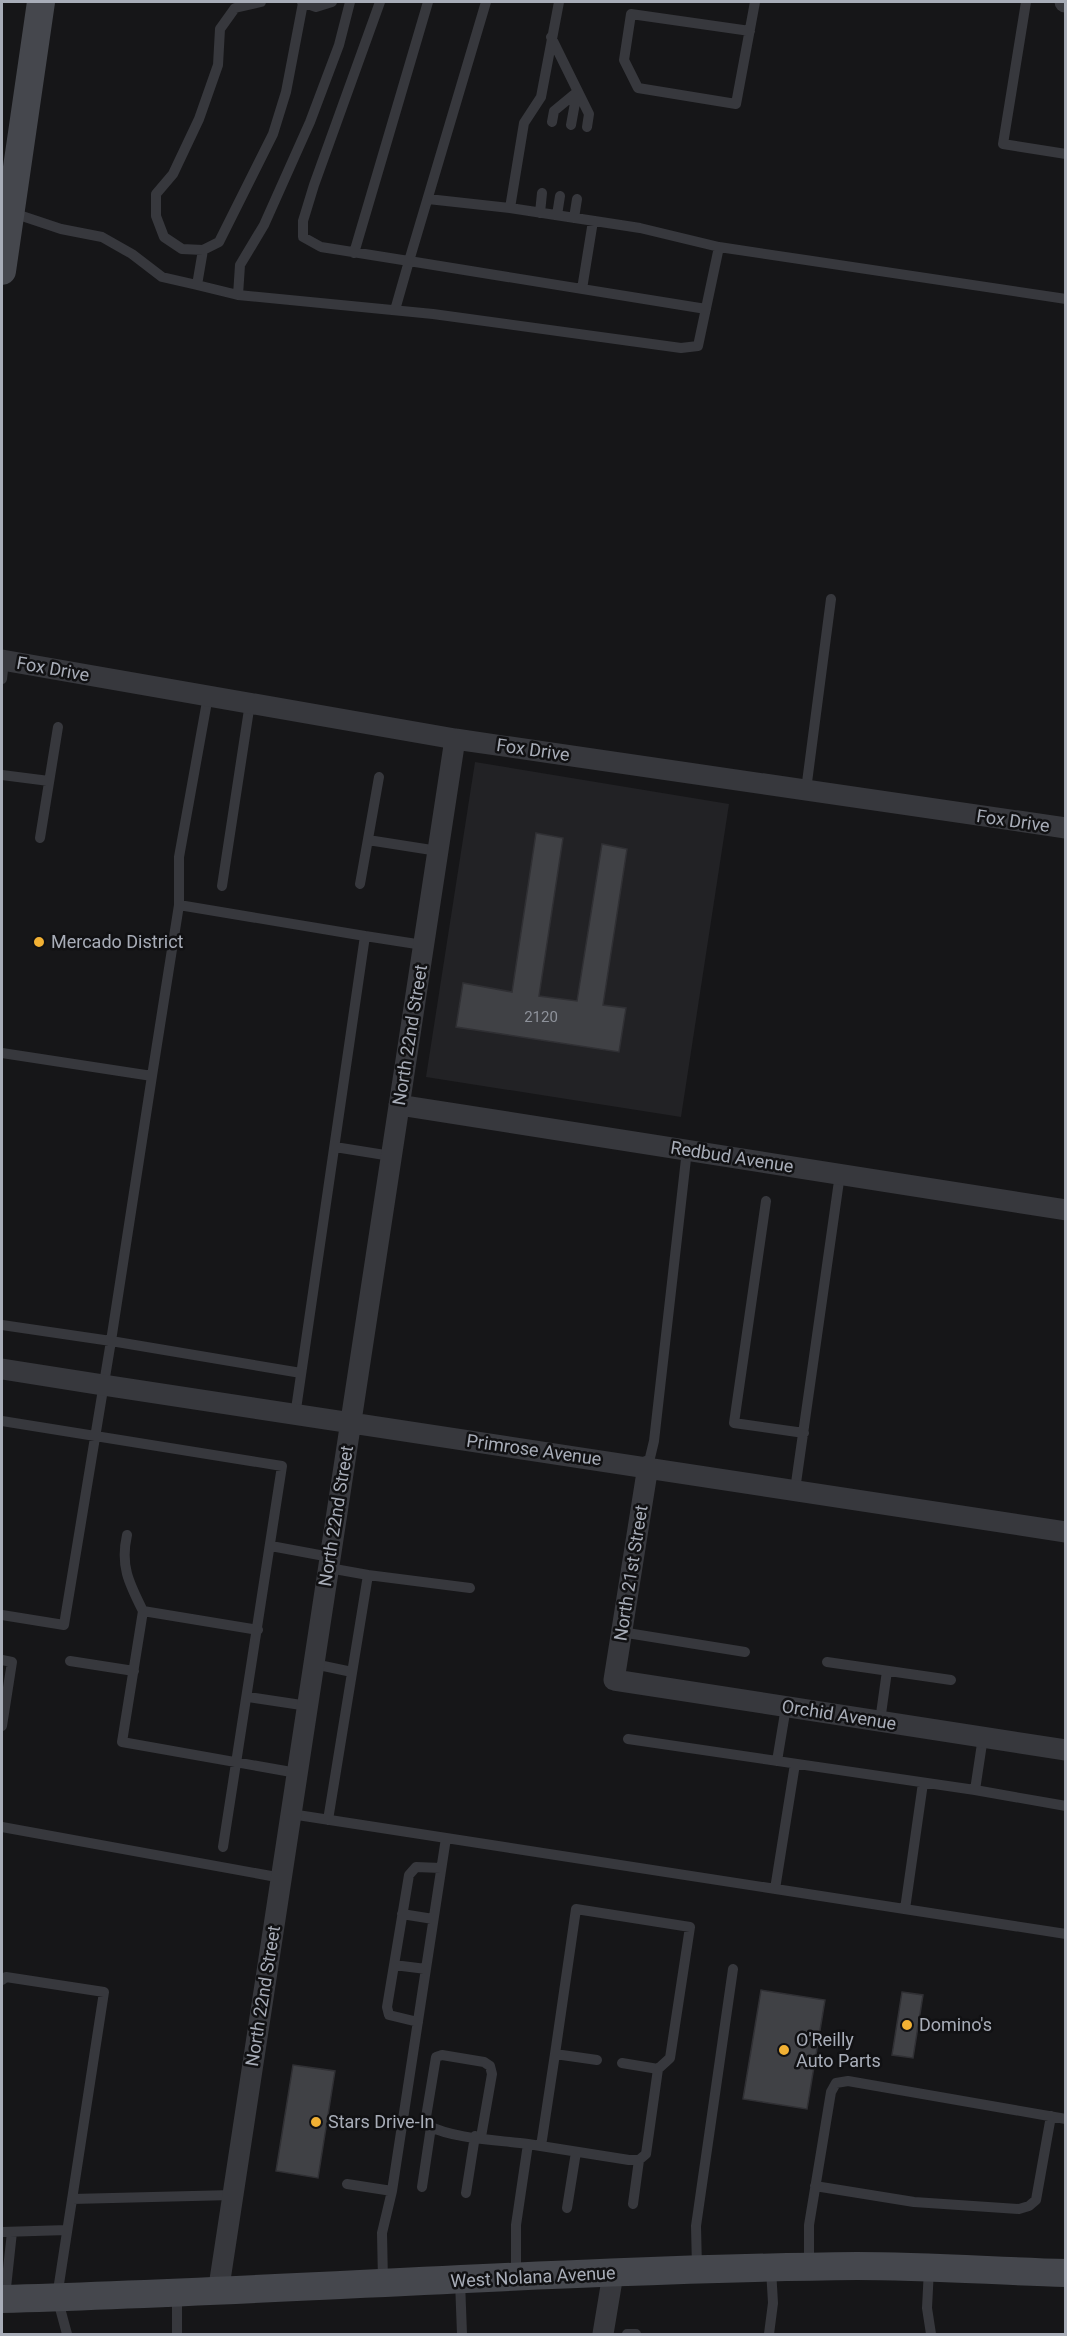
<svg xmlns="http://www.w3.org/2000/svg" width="1067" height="2336" viewBox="0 0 1067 2336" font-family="Roboto,sans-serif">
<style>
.built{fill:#222225}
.building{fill:#404145;stroke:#303034;stroke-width:1.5}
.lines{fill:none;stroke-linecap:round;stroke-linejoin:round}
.service{stroke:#37383d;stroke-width:10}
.minor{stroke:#37383d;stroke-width:21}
.secondary{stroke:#45474d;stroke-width:28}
.poi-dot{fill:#f2b134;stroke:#111113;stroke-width:2}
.labels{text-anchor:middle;stroke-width:5;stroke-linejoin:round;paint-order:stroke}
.number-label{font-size:15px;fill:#8e929b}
.street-label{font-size:18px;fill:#a8adb8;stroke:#111113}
.poi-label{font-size:18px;fill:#a8adb8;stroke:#111113;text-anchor:start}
</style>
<rect width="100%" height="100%" fill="#161618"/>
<path class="built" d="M475 762 729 804 681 1117 426 1077Z"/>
<path class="building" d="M536 833 563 838 539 996 577 1001 602 844 627 849 603 1005 626 1008 619 1052 456 1027 463 983 512 992Z
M761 1990 825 2000 807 2109 743 2099Z
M902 1992 923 1995 913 2058 892 2055Z
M293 2065 335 2071 318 2178 276 2171Z"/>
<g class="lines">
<path class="service" d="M261 2 235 8 220 29 218 65 199 119 173 174 156 194V216L164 237 182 249 203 250 219 242 273 134 286 92 303 3
M302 2 316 7 332 2
M350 2 339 45 310 122 264 225 240 265 238 295 433 314 681 348 698 346 719 247
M380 2 314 185 303 221V237L321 247 409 261 486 2
M559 2 541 97 524 123 510 208 640 228 719 247 1066 299
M1026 2 1003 144 1066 154
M750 31 631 14 624 60 638 88 736 104 755 2
M551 37 589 114 587 127
M552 122 554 111 577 92
M571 125 577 92
M428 199 510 208
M13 213 61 229 102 237 132 254 162 277 197 285 203 250
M540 213 542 193
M557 215 560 196
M574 218 577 199
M354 253 428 2
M197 285 238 295
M582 289 593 221
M395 310 409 261 706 309
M2 679 4 661
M2 775 49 781
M806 790 831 599
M40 838 58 727
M368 840 438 851
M360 884 379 777
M222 886 250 703
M179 905V857L208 696
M2 1053 152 1076 111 1341 2 1325
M152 1076 179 905 365 936
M335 1147 391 1156
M766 1201 734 1423 804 1433
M295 1416 365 936 423 945
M2 1421 282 1466 223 1847
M648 1466 654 1441 687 1150
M795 1490 840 1174
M127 1535C120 1566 129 1583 143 1611
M271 1546 330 1557
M368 1575 470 1588
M2 1615 64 1625 111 1341 301 1373
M258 1630 143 1611 122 1742 297 1773
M621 1632 745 1652
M2 1660 12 1662 2 1726
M70 1661 134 1671
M827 1662 951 1680
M314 1664 352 1672
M248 1697 308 1706
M880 1721 887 1671
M628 1739 975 1790 983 1737
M777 1761 786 1707
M975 1790 1066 1806
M291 1814 1066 1934
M328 1820 368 1575 329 1568
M2 1827 282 1878
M775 1889 795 1764
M905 1909 923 1783
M402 1914 433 1919
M394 1965 426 1969
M2 1980 6 1977 104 1992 57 2297 67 2334
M418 2022 389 2015 387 2007 409 1875 416 1867 441 1868
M555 2054 576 1909 690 1927 670 2058 658 2069
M481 2137 492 2074 490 2066 484 2062 442 2055 436 2057 426 2117 429 2126C454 2139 499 2140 528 2144
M541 2146 555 2054 597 2060
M347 2184 392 2191
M815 2186 914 2202 1019 2209 1029 2206 1036 2200 1051 2116
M422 2187 431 2127
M466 2193 475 2136
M72 2199 233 2195
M633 2204 639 2160
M567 2208 576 2152
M2 2232 67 2230
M809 2267V2225L831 2092 836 2083 848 2081 1066 2119
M697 2268 696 2226 733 1969
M929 2269 927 2308 931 2334
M516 2275V2225L528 2144 629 2160H639L646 2154 658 2069 622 2063
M383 2281 382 2233 392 2191 446 1838
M460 2281 462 2334
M5 2297 12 2232
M177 2334V2294
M627 2334H636
M769 2334 773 2303 771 2269"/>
<path class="minor" d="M1065 2H1066
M2 660 455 739 1066 828
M399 1105 1066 1210
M2 1369C356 1426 711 1476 1066 1532
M648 1466 614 1680 1066 1750
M218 2293 455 739
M603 2334 613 2274"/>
<path class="secondary" d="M2 271 41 2
M2 2299C287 2291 572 2269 857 2266 926 2266 996 2271 1066 2273"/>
</g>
<g class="poi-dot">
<circle cx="39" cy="942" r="6"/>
<circle cx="907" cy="2025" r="6"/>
<circle cx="784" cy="2050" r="6"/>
<circle cx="316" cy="2122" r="6"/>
</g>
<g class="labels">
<g class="number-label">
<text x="541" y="1022">2120</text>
</g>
<g class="street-label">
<text transform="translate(53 669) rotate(10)" y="6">Fox Drive</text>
<text transform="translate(533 750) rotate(8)" y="6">Fox Drive</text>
<text transform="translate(1013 821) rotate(8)" y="6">Fox Drive</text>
<text transform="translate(410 1035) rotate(-81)" y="6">North 22nd Street</text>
<text transform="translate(732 1157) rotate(9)" y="6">Redbud Avenue</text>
<text transform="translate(534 1450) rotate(8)" y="6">Primrose Avenue</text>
<text transform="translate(336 1516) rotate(-81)" y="6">North 22nd Street</text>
<text transform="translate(631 1573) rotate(-81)" y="6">North 21st Street</text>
<text transform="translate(839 1715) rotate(9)" y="6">Orchid Avenue</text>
<text transform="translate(263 1996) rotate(-81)" y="6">North 22nd Street</text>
<text transform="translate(533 2277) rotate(-3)" y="6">West Nolana Avenue</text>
</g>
<g class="poi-label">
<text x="51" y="948">Mercado District</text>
<text x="919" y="2031">Domino's</text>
<text x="796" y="2046">O'Reilly<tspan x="796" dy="21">Auto Parts</tspan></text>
<text x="328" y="2128">Stars Drive-In</text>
</g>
</g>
<rect width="1067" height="2336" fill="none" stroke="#a8adb8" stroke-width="6"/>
</svg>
